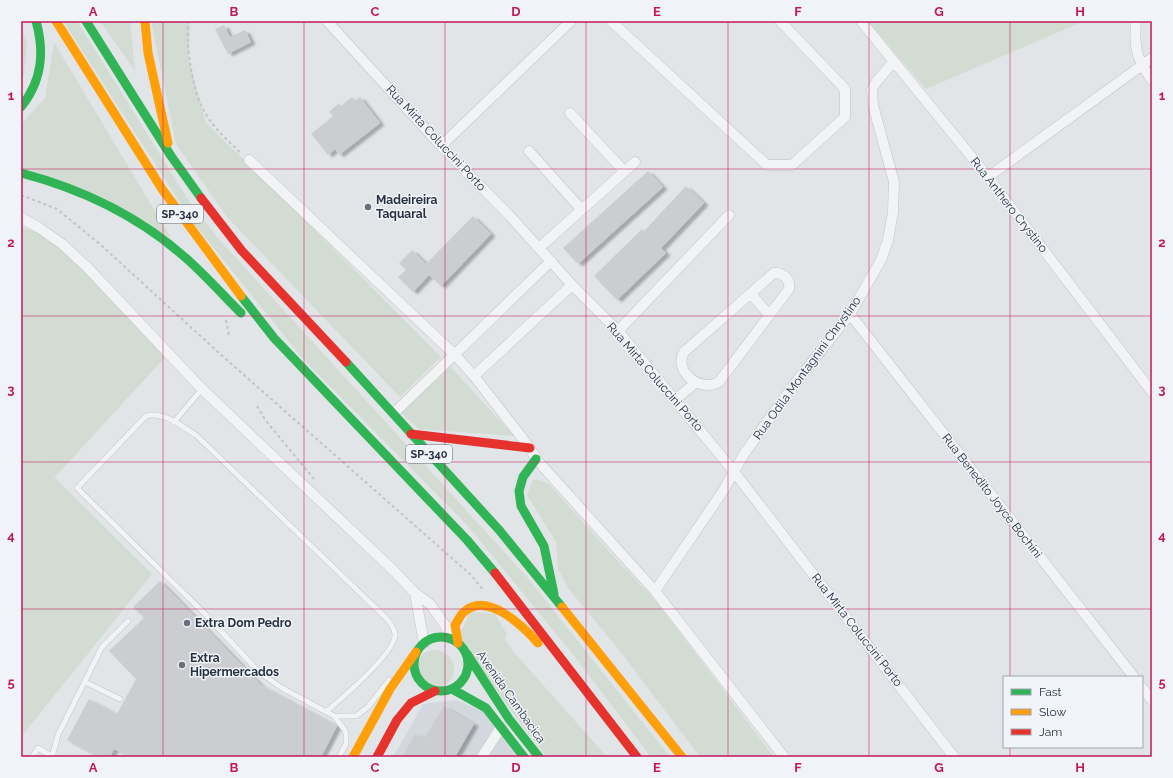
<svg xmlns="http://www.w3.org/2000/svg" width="1173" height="778" viewBox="0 0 1173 778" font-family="Raleway,sans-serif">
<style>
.built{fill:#d3d8df}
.green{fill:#d3dcd2}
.building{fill:#cbcdd0;filter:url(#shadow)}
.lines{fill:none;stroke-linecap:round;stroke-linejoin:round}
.lane-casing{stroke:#c0c3c6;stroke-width:6}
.street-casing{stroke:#c0c3c6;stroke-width:11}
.path{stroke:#c1c3c8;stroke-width:2;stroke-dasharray:3 3;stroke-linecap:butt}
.lane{stroke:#f2f3f4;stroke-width:5}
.street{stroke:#f2f3f4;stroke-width:10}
.fast{stroke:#30b455;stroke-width:9}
.slow{stroke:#ff9f0a;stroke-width:9}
.jam{stroke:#e5322d;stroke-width:9}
.grid{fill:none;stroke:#c2185b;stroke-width:1;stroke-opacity:0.55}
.poi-dot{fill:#68707d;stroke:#f0f3f7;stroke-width:1.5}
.labels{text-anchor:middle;stroke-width:3;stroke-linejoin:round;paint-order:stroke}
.shield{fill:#f0f3f7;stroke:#636b79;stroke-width:1}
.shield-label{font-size:11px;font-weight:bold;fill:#273143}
.street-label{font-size:12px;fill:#273143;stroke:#f0f3f7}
.poi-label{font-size:12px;font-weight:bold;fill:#273143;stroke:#f0f3f7;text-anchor:start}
.neatline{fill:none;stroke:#c2185b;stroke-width:1.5}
.grid-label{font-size:13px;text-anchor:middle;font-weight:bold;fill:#c2185b}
</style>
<defs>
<filter id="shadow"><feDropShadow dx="4.5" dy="2.5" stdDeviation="1" flood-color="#0004"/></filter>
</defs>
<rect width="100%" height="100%" fill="#e2e5e8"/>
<path class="built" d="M457 700 484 712 519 757H393L423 704Z"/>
<path class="green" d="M63 21H77L189 201 217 237 527 577 670 757H651L571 652 468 526 304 360 192 221Z
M100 21H130L135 71Z
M151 21H190L189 60 206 123 266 181 441 357 400 397 227 217 176 144Z
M868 21H1084L926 89Z
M21 28 27 43 24 75 21 79Z
M54 42 171 238 21 168V124L45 98Z
M21 227 52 237 169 353 55 477 27 450 152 574 21 737Z
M450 366 514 436 419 429 401 413Z
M536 479 549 484 616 559 655 600 774 757H700L619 650 568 588 558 569 556 542 527 495 532 481Z
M470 612 495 614 507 634 505 639 513 651 607 757H547L514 715 459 637Z
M416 669a19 19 0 1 1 38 0a19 19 0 1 1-38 0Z"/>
<path class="building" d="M224 25 230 37 245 30 251 42 228 54 215 29Z
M352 97 355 101 360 97 380 123 339 155 335 149 328 155 311 134 333 116 329 112 339 103 341 106Z
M648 171 663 187 578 264 563 248Z
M686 186 704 203 661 248 666 253 617 300 594 276 642 229 644 231Z
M473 216 491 234 441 286 429 275 413 292 398 277 406 270 399 263 412 250 426 264Z
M160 581 261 685 336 725 337 726 321 757H130L114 749 110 757H99L67 740 89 699 117 714 136 679 109 651 144 618 133 607Z
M444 706 474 724 455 757H402L415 734 424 739Z"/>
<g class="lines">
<defs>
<path id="lane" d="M174 422 202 389
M85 682 120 699
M327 711C341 699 397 651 395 634 394 627 389 621 384 616L197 436C183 427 164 411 146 416L77 488 205 614 259 672 282 688 334 716 345 730 346 734V744L339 757
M334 716H356L368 707 389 680
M32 757 38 748 53 757
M52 757 58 735 102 647 128 621"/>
<path id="street" d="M327 21 441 146 509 215 572 285 618 331 735 473 954 757
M611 21 767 165H792L845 117V89L780 21
M861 21 988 177 1152 392
M1136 21C1134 47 1136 59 1152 80
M570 113 624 171
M441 146 571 21
M529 151 581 209
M249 160 454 354 474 376 530 448 536 459 655 591 784 757
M988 177 1152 58
M21 218 38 227 62 244 87 267 202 389 392 569 415 593 430 604 445 625 450 638
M539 248 635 162
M774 273C783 272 791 280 789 289L719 382C700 393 673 371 684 352Z
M751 294 769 315
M850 314 1134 677
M618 331 729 215
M474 376 572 285
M675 400 695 383
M394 413 551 261
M655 591 723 491 744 454 793 386 850 314 881 260 888 240 893 212 894 182 873 105 872 89 877 81 894 61
M415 593 424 643
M1142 688 1152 700
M482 757 501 727"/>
</defs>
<use href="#lane" class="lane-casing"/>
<use href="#street" class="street-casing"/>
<path class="path" d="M189 21C184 39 193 89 201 105 210 125 227 140 242 154
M21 195 57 209 102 246 219 353 471 575 483 590
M226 320 229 336
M257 406 266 421 315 480"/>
<use href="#lane" class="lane"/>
<use href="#street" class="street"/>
<path class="fast" d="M86 21 171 156 201 198
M21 107C42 81 45 53 36 21
M21 173C82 189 140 217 187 259 206 276 223 295 241 313
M241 296 274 338 467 540 495 573
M346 362 500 531 562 607
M536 459 523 477 519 491 521 506 544 546 554 594
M414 664a27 27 0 1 1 54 0a27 27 0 1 1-54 0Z
M467 654 509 719 539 757
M452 689 486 708 524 757"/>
<path class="slow" d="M56 21 162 189 241 296
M145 21 148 53 168 143
M562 607 682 757
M458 643 455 625C458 621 460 615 464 612 487 591 523 626 538 643
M353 757 390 689 416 652"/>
<path class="jam" d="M201 198 242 251 346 362
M411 434 530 448
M495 573 637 757
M377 757 397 720 411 703 435 691"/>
</g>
<path class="grid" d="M163 21V757M304 21V757M445 21V757M586 21V757M728 21V757M869 21V757M1010 21V677M21 169H1152M21 316H1152M21 462H1152M21 609H1152M1010 747V757"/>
<g class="poi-dot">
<circle cx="368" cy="207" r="4"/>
<circle cx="187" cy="623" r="4"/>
<circle cx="182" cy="665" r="4"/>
</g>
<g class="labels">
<g class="shield">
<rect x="157" y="205" width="46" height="18" rx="3"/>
<rect x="406" y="445" width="46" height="18" rx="3"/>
</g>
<g class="shield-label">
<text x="180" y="218">SP-340</text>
<text x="429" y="458">SP-340</text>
</g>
<g class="street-label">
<text transform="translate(436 138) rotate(47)" y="4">Rua Mirta Coluccini Porto</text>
<text transform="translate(1009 205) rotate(52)" y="4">Rua Anthero Crystino</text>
<text transform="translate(807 368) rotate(-54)" y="4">Rua Odila Montagnini Chrystino</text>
<text transform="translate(655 377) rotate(49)" y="4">Rua Mirta Coluccini Porto</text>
<text transform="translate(992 496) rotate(52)" y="4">Rua Benedito Joyce Bochini</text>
<text transform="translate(857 630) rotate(52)" y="4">Rua Mirta Coluccini Porto</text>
<text transform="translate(511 697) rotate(55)" y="4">Avenida Cambacica</text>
</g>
<g class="poi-label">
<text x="376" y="204">Madeireira<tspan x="376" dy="14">Taquaral</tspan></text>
<text x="195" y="627">Extra Dom Pedro</text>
<text x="190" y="662">Extra<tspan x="190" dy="14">Hipermercados</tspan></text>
</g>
</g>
<rect width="1173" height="778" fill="none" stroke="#f0f3f7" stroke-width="44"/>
<rect x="1003" y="676" width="140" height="72" fill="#f0f3f7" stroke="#a0a5af"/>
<rect x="1011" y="689" width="20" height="6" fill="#30b455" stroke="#a0a5af"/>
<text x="1039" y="696" font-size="12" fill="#273143">Fast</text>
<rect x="1011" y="709" width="20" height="6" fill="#ff9f0a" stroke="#a0a5af"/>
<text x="1039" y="716" font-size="12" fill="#273143">Slow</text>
<rect x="1011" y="729" width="20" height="6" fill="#e5322d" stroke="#a0a5af"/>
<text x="1039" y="736" font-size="12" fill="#273143">Jam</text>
<rect x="22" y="22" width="1129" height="734" class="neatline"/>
<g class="grid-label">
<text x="93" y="16">A</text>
<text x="234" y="16">B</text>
<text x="375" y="16">C</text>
<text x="516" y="16">D</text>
<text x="657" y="16">E</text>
<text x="798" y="16">F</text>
<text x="939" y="16">G</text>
<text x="1080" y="16">H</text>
<text x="11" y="100">1</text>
<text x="1162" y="100">1</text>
<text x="11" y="247">2</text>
<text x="1162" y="247">2</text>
<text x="11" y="394">3</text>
<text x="1162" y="394">3</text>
<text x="11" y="540">4</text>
<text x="1162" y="540">4</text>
<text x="11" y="687">5</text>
<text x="1162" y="687">5</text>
<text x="93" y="772">A</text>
<text x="234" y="772">B</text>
<text x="375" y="772">C</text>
<text x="516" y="772">D</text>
<text x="657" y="772">E</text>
<text x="798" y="772">F</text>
<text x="939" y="772">G</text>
<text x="1080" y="772">H</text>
</g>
</svg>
